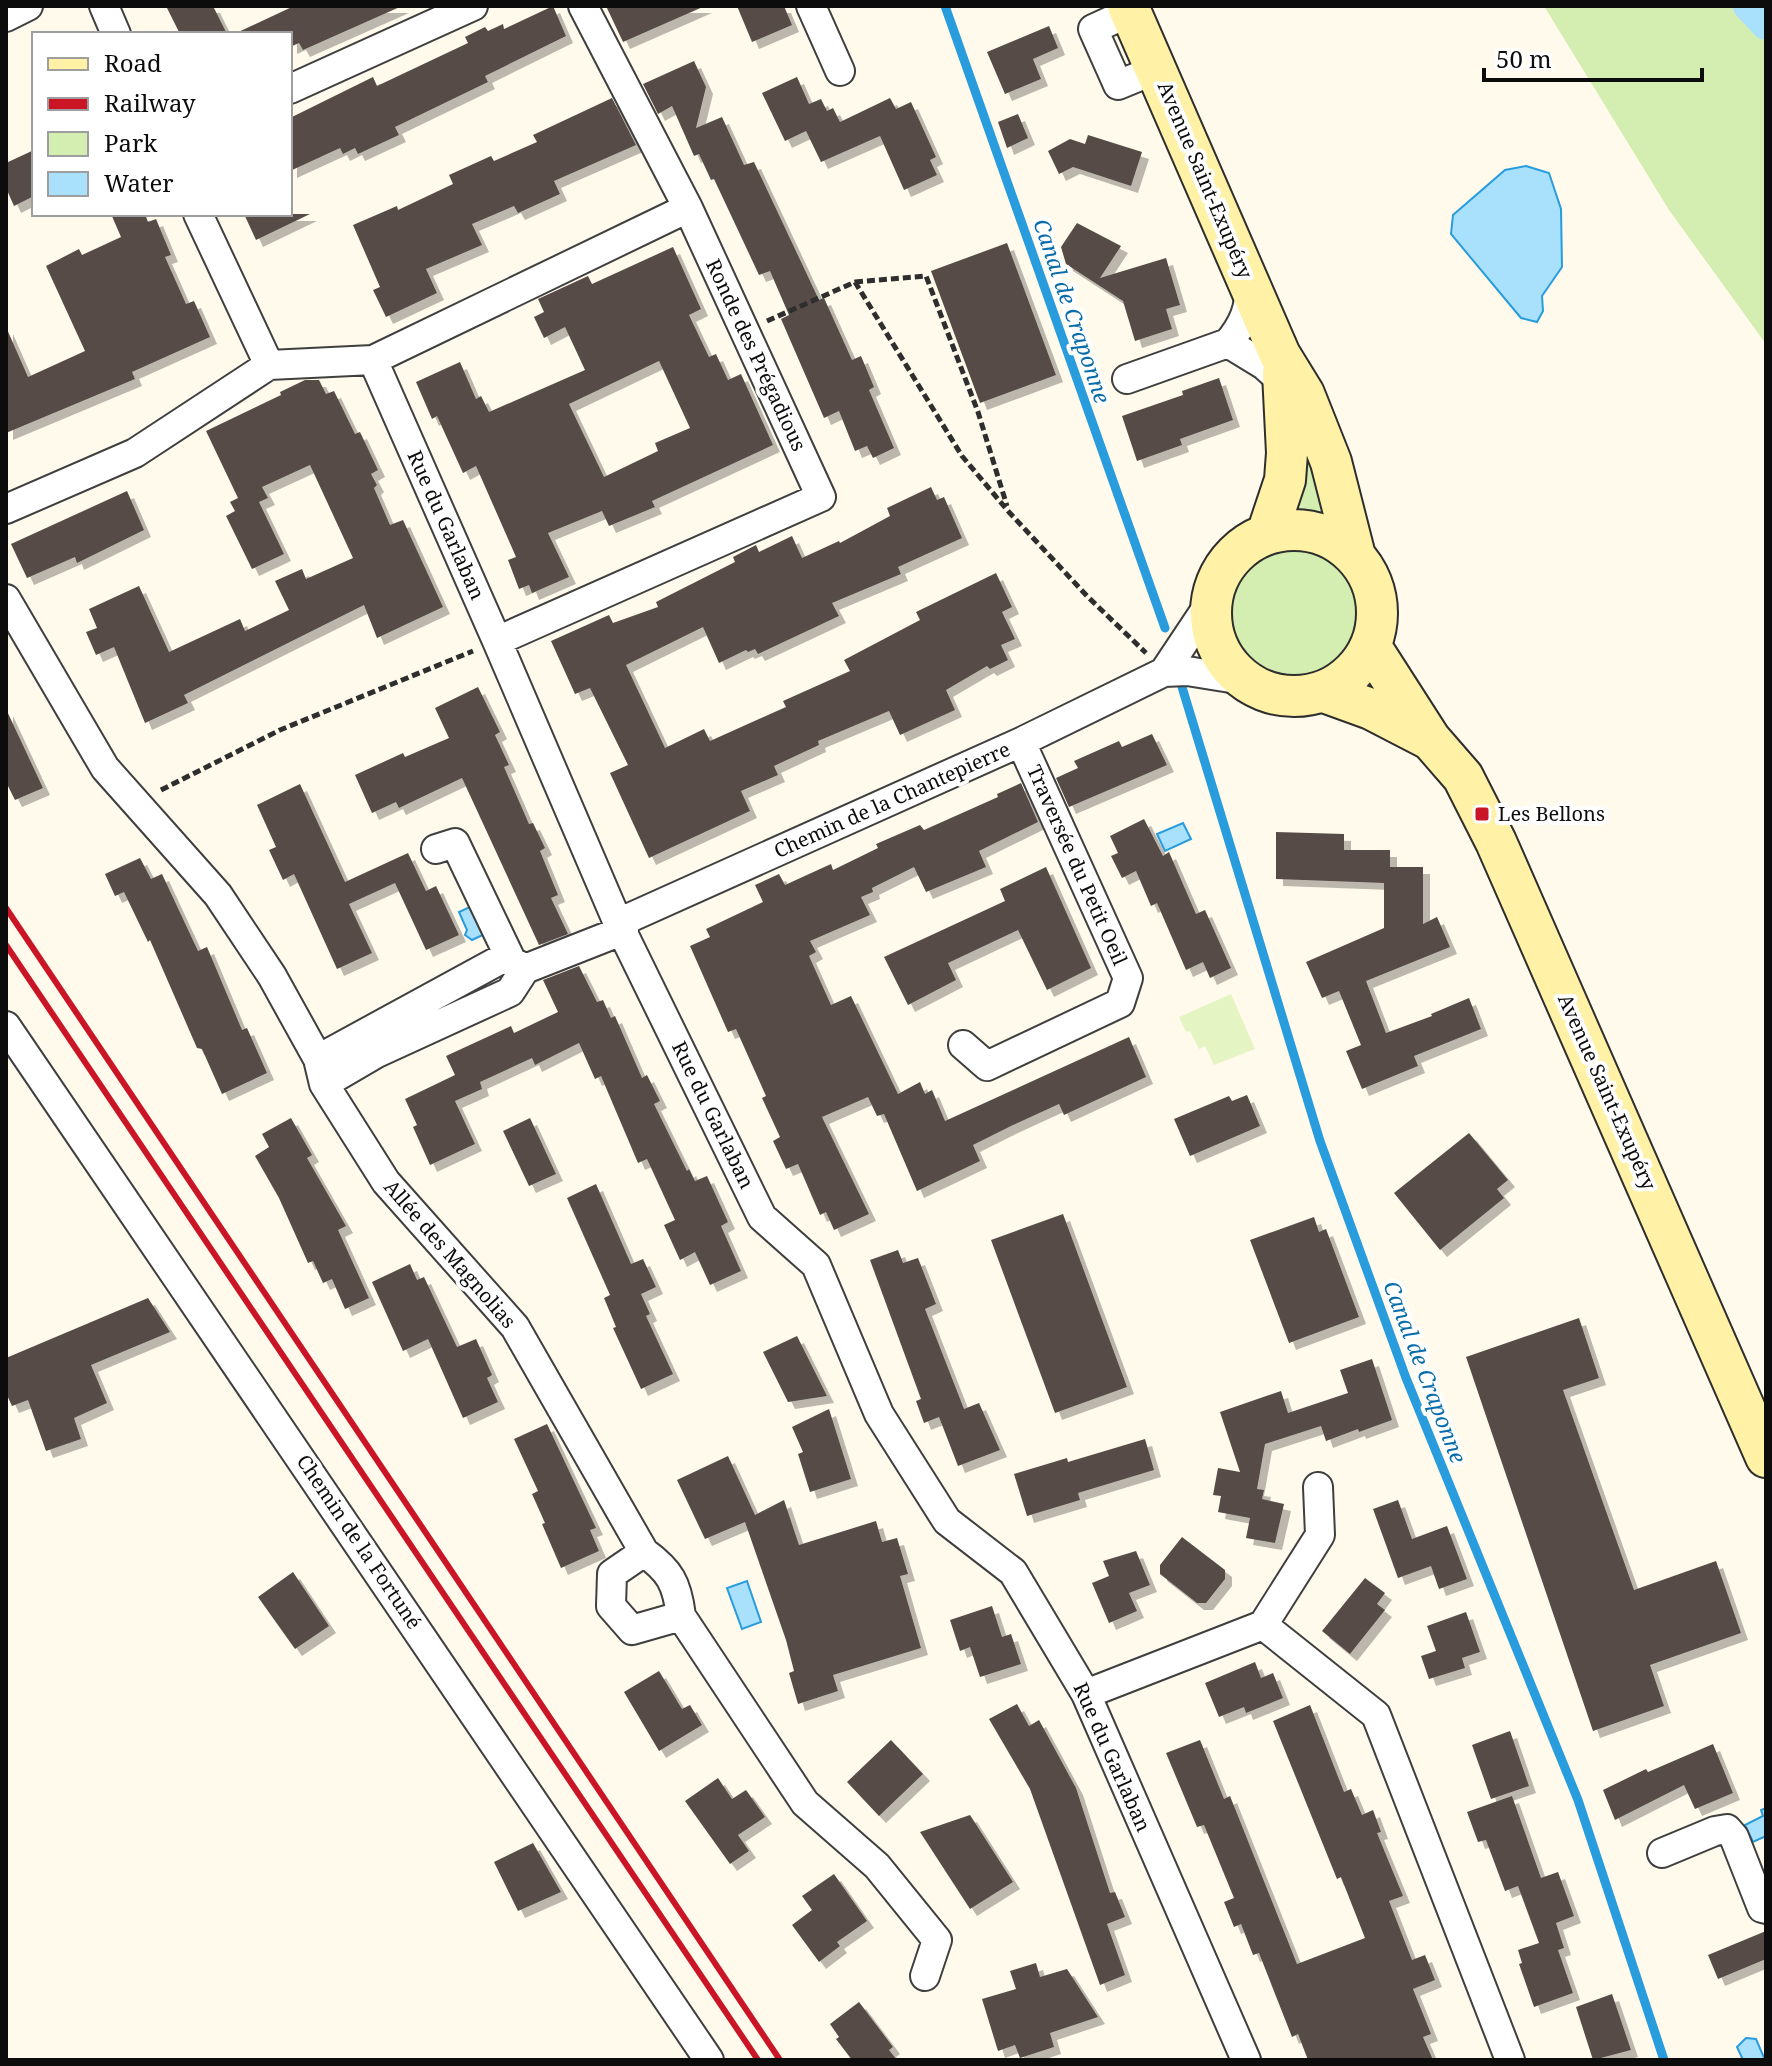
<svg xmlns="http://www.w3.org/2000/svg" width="1772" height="2066" viewBox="0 0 1772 2066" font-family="'Noto Serif',serif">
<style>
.green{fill:#d3eeb0}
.pitch{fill:#e5f4c3}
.water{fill:#a9e1fd;stroke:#289cdc;stroke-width:2}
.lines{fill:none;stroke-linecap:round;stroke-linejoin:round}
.stream{stroke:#289cdc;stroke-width:9}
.canal{stroke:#a9e1fd;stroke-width:30}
.building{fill:#564c47;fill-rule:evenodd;filter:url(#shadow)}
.minor-casing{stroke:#3f3f3f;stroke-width:32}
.secondary-casing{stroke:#2e2e2e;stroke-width:44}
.path{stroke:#2e2e2e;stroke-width:5;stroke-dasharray:8 4;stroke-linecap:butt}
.minor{stroke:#fff;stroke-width:28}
.secondary{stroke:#fff1a6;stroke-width:40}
.rail{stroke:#ca1526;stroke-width:6}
.poi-dot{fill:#ca1526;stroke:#fff;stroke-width:3}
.labels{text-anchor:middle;stroke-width:8;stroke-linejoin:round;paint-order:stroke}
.street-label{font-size:20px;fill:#0c0c0c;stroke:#fff}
.poi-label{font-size:20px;fill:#0c0c0c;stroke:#fff;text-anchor:start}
.water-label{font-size:22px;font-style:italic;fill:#086baa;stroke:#fff}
</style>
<defs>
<filter id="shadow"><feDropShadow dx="7" dy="7" stdDeviation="0" flood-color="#0004"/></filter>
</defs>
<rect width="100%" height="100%" fill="#fffaeb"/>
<path class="green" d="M1544 6H1766V344L1669 210Z
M1304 430 1328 519C1314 509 1301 509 1285 513Z
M1227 611a66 66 0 1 1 132 0a66 66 0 1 1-132 0Z"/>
<path class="pitch" d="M1231 994 1255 1049 1214 1065 1205 1046 1199 1049 1190 1031 1186 1032 1179 1017Z"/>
<path class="water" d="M1526 166 1549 173 1561 209 1562 267 1542 296 1543 311 1537 322 1521 318 1451 234 1453 215 1505 170Z
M1183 823 1191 839 1165 851 1157 834Z
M474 905 487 933 472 940 465 935 467 930 459 912Z
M747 1581 761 1622 742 1629 727 1588Z
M1766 1808V1836L1753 1842 1745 1825 1763 1816 1761 1810Z
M1746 2038 1756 2039 1765 2060H1743L1737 2047Z"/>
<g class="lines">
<path class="stream" d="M945 6 1165 628
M1182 687 1320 1141 1406 1378 1578 1800 1664 2060"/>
<path class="canal" d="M1748 6 1766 25"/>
</g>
<path class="building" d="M166 6H213L227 34H180Z
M294 6H402L303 50 299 43 290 47V34H234Z
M553 6 566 36 485 76 488 82 395 127 399 135 358 154 355 148 343 154 340 148 290 171V118L373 77 377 86 468 43 465 37 485 27 488 31 503 24 504 29Z
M606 6H705L623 42Z
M737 6H784L792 25 752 42Z
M1049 26 1058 48 1033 59 1041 79 1005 94 987 52Z
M694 61 706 87 696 128 722 117 744 165 754 162 819 300 824 298 852 360 861 356 874 387 869 390 894 448 873 458 867 446 855 451 839 411 824 418 781 319 789 315 770 271 759 275 714 179 711 180 699 154 694 156 672 106 658 114 643 84Z
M797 77 809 104 821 99 827 111 833 108 840 122 890 98 896 109 911 102 936 157 930 160 937 175 904 190 880 136 821 162 806 131 785 141 762 93Z
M612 98 636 145 554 181 560 194 518 213 514 206 472 224 482 245 426 269 437 293 386 317 373 290 380 287 353 225 397 206 398 210 453 184 449 175 491 156 494 161 537 142 533 135Z
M1018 114 1028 138 1007 148 998 122Z
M1088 135 1142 152 1131 186 1073 167 1059 174 1048 151 1070 139 1085 144Z
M34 150V196L14 206 6 188V163Z
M111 214H145L148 222 156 219 171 255 165 257 186 304 194 301 210 337 132 372 135 379 6 433V327L28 377 85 351 46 266 79 249 82 255 121 237Z
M244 214H310L256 240Z
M1077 223 1121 246 1100 278 1166 258 1180 305 1166 309 1172 329 1135 341 1123 301 1066 264 1061 247Z
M1007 243 1056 375 980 403 931 271Z
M673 247 701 309 689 315 709 357 716 354 728 380 741 374 773 445 652 501 655 507 609 526 602 511 548 533 569 577 532 593 529 585 519 589 508 560 516 557 476 466 463 473 437 416 432 419 416 382 460 362 476 399 481 396 489 412 585 370 565 327 544 338 534 317 544 312 538 299 588 276 592 284ZM659 361 690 428 655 443 658 451 604 477 569 404Z
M1219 378 1233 420 1180 439 1182 445 1137 461 1122 416 1183 395 1182 391Z
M305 380H319L326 394 334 391 355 434 360 432 378 470 371 474 377 485 374 488 390 525 403 520 443 607 377 638 364 605 184 695 188 703 145 723 114 647 96 655 86 632 97 628 89 609 139 586 169 652 240 619 245 631 289 610 275 581 302 569 306 579 353 558 310 465 262 487 268 498 259 502 284 554 252 569 226 516 235 511 230 502 238 498 206 431 281 395 280 392Z
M931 487 937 500 944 497 962 538 898 567 901 574 832 603 839 616 758 654 755 649 748 652 746 650 719 663 703 627 626 665 665 748 704 729 710 741 786 707 783 701 850 671 844 660 920 620 916 612 996 573 1012 607 1002 612 1015 639 1001 645 1008 660 990 669 987 666 946 690 955 710 900 735 889 711 818 741 819 745 774 766 778 775 741 791 750 811 649 858 610 773 628 765 590 688 575 694 551 641 609 615 613 623 658 607 656 602 735 562 733 557 756 545 759 552 792 536 802 558 839 541 840 543 890 516 887 508Z
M127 491 144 530 77 563 75 557 27 578 11 544Z
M478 687 500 732 495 735 509 765 504 767 529 824 533 823 545 848 540 851 558 895 551 898 568 934 539 945 462 778 399 808 396 802 372 813 355 775 403 753 405 757 449 738 435 708Z
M6 709 43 788 15 800 6 782Z
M1152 734 1167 765 1069 807 1056 778 1078 768 1074 761 1119 741 1122 747Z
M1021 783 1038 822 979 851 986 867 926 892 914 867 872 888 873 892 861 897 870 915 810 941 816 952 809 956 831 1005 851 996 898 1094 920 1082 925 1094 932 1090 945 1121 1129 1037 1146 1077 1064 1115 1059 1104 1011 1126 973 1145 980 1161 917 1191 884 1114 877 1116 868 1097 822 1117 869 1214 834 1230 826 1212 820 1215 798 1164 786 1169 773 1141 780 1137 762 1098 766 1096 736 1029 728 1032 690 946 710 937 706 929 763 902 755 885 779 874 785 885 831 864 833 870 878 848 876 844 920 825 924 830 998 797 997 794Z
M300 784 345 882 408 853 426 891 436 886 459 935 426 950 395 883 349 904 372 953 337 969 294 874 283 880 269 850 276 847 257 805Z
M1144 819 1163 856 1169 852 1196 914 1205 910 1231 968 1210 978 1203 962 1186 970 1157 903 1151 906 1136 871 1122 878 1111 856 1118 853 1110 836Z
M1276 832 1344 834V850H1390V867H1423V924L1437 917 1450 947 1366 981 1386 1033 1432 1016 1431 1014 1469 998 1481 1029 1414 1056 1418 1066 1362 1089 1346 1051 1361 1045 1339 991 1322 998 1306 962 1384 928V883L1276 879Z
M140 858 151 879 162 874 198 951 207 947 242 1030 247 1028 267 1073 222 1094 202 1049 197 1048 150 940 148 942 124 892 115 896 105 874Z
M1046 867 1091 968 1047 990 1018 930 948 963 956 980 908 1005 884 957 1005 901 1000 889Z
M579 966 597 1002 603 1000 611 1018 615 1016 642 1078 647 1075 660 1101 654 1104 687 1171 689 1169 695 1181 707 1176 728 1222 721 1226 741 1271 710 1285 695 1252 680 1260 664 1225 675 1220 647 1159 638 1163 601 1076 595 1079 579 1043 535 1065 532 1058 480 1082 482 1089 455 1101 475 1144 430 1165 413 1127 417 1125 405 1099 455 1075 446 1056 511 1026 514 1033 558 1012 543 980Z
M1247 1095 1260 1126 1190 1156 1174 1119 1229 1096 1232 1101Z
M291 1118 312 1155 307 1158 346 1226 338 1230 369 1298 345 1309 332 1279 323 1283 313 1261 308 1263 279 1198 255 1156 269 1147 262 1134Z
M530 1118 556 1174 529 1186 503 1131Z
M1469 1133 1508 1180 1497 1189 1504 1198 1440 1250 1394 1193Z
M596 1184 631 1264 643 1259 656 1287 641 1294 650 1314 646 1316 673 1374 641 1389 613 1328 616 1327 604 1298 610 1295 567 1198Z
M1063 1214 1127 1387 1055 1413 991 1240Z
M1314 1217 1319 1232 1326 1229 1359 1317 1289 1343 1250 1240Z
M898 1250 903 1263 918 1258 936 1304 925 1309 964 1409 979 1403 1000 1450 958 1466 939 1417 924 1423 916 1401 921 1399 870 1260Z
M410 1264 417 1280 424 1277 457 1347 476 1339 492 1375 487 1378 498 1402 463 1418 428 1339 403 1351 372 1282Z
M148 1298 170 1332 91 1365 107 1403 74 1418 81 1439 46 1451 28 1400 12 1406 6 1393V1358Z
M1579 1318 1599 1378 1563 1390 1634 1590 1716 1561 1741 1633 1650 1665 1664 1706 1593 1731 1466 1357Z
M797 1336 827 1396 788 1402 763 1352Z
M1372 1359 1392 1420 1359 1432 1358 1429 1326 1441 1321 1426 1265 1444 1257 1489 1264 1490 1262 1499 1284 1504 1275 1543 1246 1538 1250 1518 1218 1512 1221 1496 1213 1495 1218 1468 1240 1472 1220 1412 1281 1391 1288 1413 1348 1393 1340 1370Z
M829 1409 851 1479 810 1492 798 1454 803 1452 792 1427Z
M547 1424 596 1528 590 1530 599 1551 561 1568 542 1524 545 1523 532 1494 538 1491 514 1439Z
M1145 1439 1154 1470 1078 1493 1080 1500 1027 1516 1014 1474 1067 1458 1068 1462Z
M728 1456 755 1515 784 1500 799 1545 876 1521 882 1542 897 1538 908 1574 900 1576 921 1648 833 1675 838 1691 798 1704 789 1673 794 1671 786 1640 745 1522 705 1539 677 1480Z
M1398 1500 1412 1539 1447 1526 1467 1579 1439 1589 1431 1566 1398 1578 1373 1509Z
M1182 1537 1225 1570V1579L1206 1603H1197L1160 1574V1565Z
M1136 1551 1150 1585 1129 1593 1137 1611 1109 1623 1092 1583 1109 1576 1103 1561Z
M293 1572 329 1626 295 1649 258 1597Z
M1365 1578 1385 1593 1377 1604 1385 1610 1350 1654 1322 1631Z
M992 1606 1002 1637 1011 1634 1021 1664 980 1677 970 1647 960 1651 950 1620Z
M1466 1612 1480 1652 1462 1658 1465 1668 1429 1679 1421 1656 1436 1651 1427 1626Z
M1255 1662 1261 1678 1273 1673 1283 1698 1246 1713 1244 1707 1219 1717 1205 1683Z
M659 1671 682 1709 690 1705 702 1725 659 1751 624 1692Z
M1017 1704 1029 1726 1039 1720 1076 1788 1110 1893 1115 1892 1125 1917 1107 1924 1125 1975 1100 1985 1030 1789 989 1719Z
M1310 1705 1344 1792 1351 1789 1362 1815 1373 1810 1381 1832 1377 1833 1403 1896 1389 1901 1412 1960 1425 1955 1435 1980 1413 1989 1431 2034 1423 2037 1433 2060H1308L1298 2034 1292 2037 1259 1953 1253 1955 1241 1924 1234 1927 1224 1902 1234 1898 1204 1825 1197 1827 1166 1753 1200 1740 1224 1799 1230 1796 1297 1964 1365 1938 1341 1877 1337 1879 1273 1721Z
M1510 1731 1529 1786 1491 1799 1472 1745Z
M891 1740 923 1774 879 1816 847 1782Z
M1713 1744 1733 1793 1695 1809 1684 1785 1615 1820 1603 1790 1646 1769 1648 1772Z
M718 1778 732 1799 746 1790 765 1817 738 1835 749 1851 730 1864 685 1801Z
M1512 1796 1541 1878 1558 1872 1574 1916 1556 1923 1564 1948 1558 1950 1573 1993 1534 2007 1519 1964 1522 1963 1518 1950 1539 1943 1518 1886 1505 1891 1486 1840 1478 1842 1467 1812Z
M970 1815 1013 1882 970 1909 920 1832Z
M533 1843 561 1892 518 1911 494 1862Z
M834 1874 867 1921 837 1942 840 1946 819 1962 792 1925 812 1910 802 1896Z
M1766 1931V1959L1718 1979 1708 1955Z
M1036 1963 1040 1977 1067 1969 1098 2017 1050 2033 1054 2047 1020 2058 1015 2045 998 2051 982 1999 1016 1989 1010 1971Z
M1612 1994 1631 2050 1593 2060 1576 2007Z
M859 2002 893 2047 889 2050 897 2060H852L836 2039 839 2037 830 2024Z"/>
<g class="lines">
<defs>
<path id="minor" d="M104 6 116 34
M583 6 688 208
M811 6 840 71
M1130 12 1093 29 1118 85 1157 69
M6 17 28 6
M290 89 473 6
M198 214 269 365 373 360 497 641 618 923 762 1217 816 1265 879 1414 947 1521 1013 1572 1086 1694 1246 2060
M1250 284C1250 308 1244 324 1228 343L1264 365 1284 383
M373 360 688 208 821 497 497 641
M1127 379 1228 343
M6 509 135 453 269 365
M6 599 105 768 218 895 272 976 318 1059 324 1084 386 1182 515 1327 644 1552C670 1571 677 1583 681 1616L632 1630 611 1606 612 1574 644 1552
M1210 603 1164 672 1187 671 1243 680
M436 849 455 843 512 962
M618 923 1021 742 1164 672
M6 1026 709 2060
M963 1045 987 1066 1120 1003 1128 978 1021 742
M318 1059 505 957 525 969
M324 1084 377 1053 510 992 525 969 624 930
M681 1616 805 1803 877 1866 937 1940 925 1976
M1263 1625 1376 1715 1510 2060
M1086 1694 1263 1625 1320 1535 1318 1487
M1662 1853 1715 1831 1727 1829 1734 1837 1762 1908 1766 1909"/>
<path id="secondary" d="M1128 6 1280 355 1304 394 1331 462 1355 556
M1211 613a83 83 0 1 1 166 0a83 83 0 1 1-166 0Z
M1267 534 1285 480 1287 453 1283 373
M1371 647 1430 739 1463 777 1496 842 1766 1457
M1324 692 1371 709 1429 739"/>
</defs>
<use href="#minor" class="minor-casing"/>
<use href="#secondary" class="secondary-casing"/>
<path class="path" d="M855 282 926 276 978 412 1007 506
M767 321 855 282 962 456 1008 511 1087 596 1146 653
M161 790 280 730 473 651"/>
<use href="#minor" class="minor"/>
<use href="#secondary" class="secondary"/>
<path class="rail" d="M6 908 780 2060
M6 945 758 2060"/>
</g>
<rect class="poi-dot" x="1474" y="806" width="16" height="16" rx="4"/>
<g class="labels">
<g class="street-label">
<text transform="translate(1205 180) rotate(67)" y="7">Avenue Saint-Exupéry</text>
<text transform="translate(756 355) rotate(65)" y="7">Ronde des Prégadious</text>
<text transform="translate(446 525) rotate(66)" y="7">Rue du Garlaban</text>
<text transform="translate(892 800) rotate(-24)" y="7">Chemin de la Chantepierre</text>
<text transform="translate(1077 865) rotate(66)" y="7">Traversée du Petit Oeil</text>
<text transform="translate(1607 1092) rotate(66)" y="7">Avenue Saint-Exupéry</text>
<text transform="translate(713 1115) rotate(64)" y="7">Rue du Garlaban</text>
<text transform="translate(450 1254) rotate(49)" y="7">Allée des Magnolias</text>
<text transform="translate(359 1542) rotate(56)" y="7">Chemin de la Fortuné</text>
<text transform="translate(1112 1757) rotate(66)" y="7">Rue du Garlaban</text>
</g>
<g class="poi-label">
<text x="1498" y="821">Les Bellons</text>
</g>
<g class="water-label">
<text transform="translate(1072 311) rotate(71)" y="8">Canal de Craponne</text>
<text transform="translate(1425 1372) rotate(69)" y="8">Canal de Craponne</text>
</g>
</g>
<rect width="1772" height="2066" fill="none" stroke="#0c0c0c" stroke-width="16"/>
<rect x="32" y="32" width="260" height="184" fill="#ffffff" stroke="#9e9e9e" stroke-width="2"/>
<rect x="48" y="58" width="40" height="12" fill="#fff1a6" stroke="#9e9e9e" stroke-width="2"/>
<text x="104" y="72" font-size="24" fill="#0c0c0c">Road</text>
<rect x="48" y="98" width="40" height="12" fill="#ca1526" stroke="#9e9e9e" stroke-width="2"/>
<text x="104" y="112" font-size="24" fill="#0c0c0c">Railway</text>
<rect x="48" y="132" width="40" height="24" fill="#d3eeb0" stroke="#9e9e9e" stroke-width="2"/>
<text x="104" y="152" font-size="24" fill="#0c0c0c">Park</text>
<rect x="48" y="172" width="40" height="24" fill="#a9e1fd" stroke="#9e9e9e" stroke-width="2"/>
<text x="104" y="192" font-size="24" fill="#0c0c0c">Water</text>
<path d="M1484 68v12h218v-12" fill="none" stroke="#0c0c0c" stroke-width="4"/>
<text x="1496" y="68" font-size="24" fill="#0c0c0c" stroke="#ffffff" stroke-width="6" paint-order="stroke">50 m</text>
</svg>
